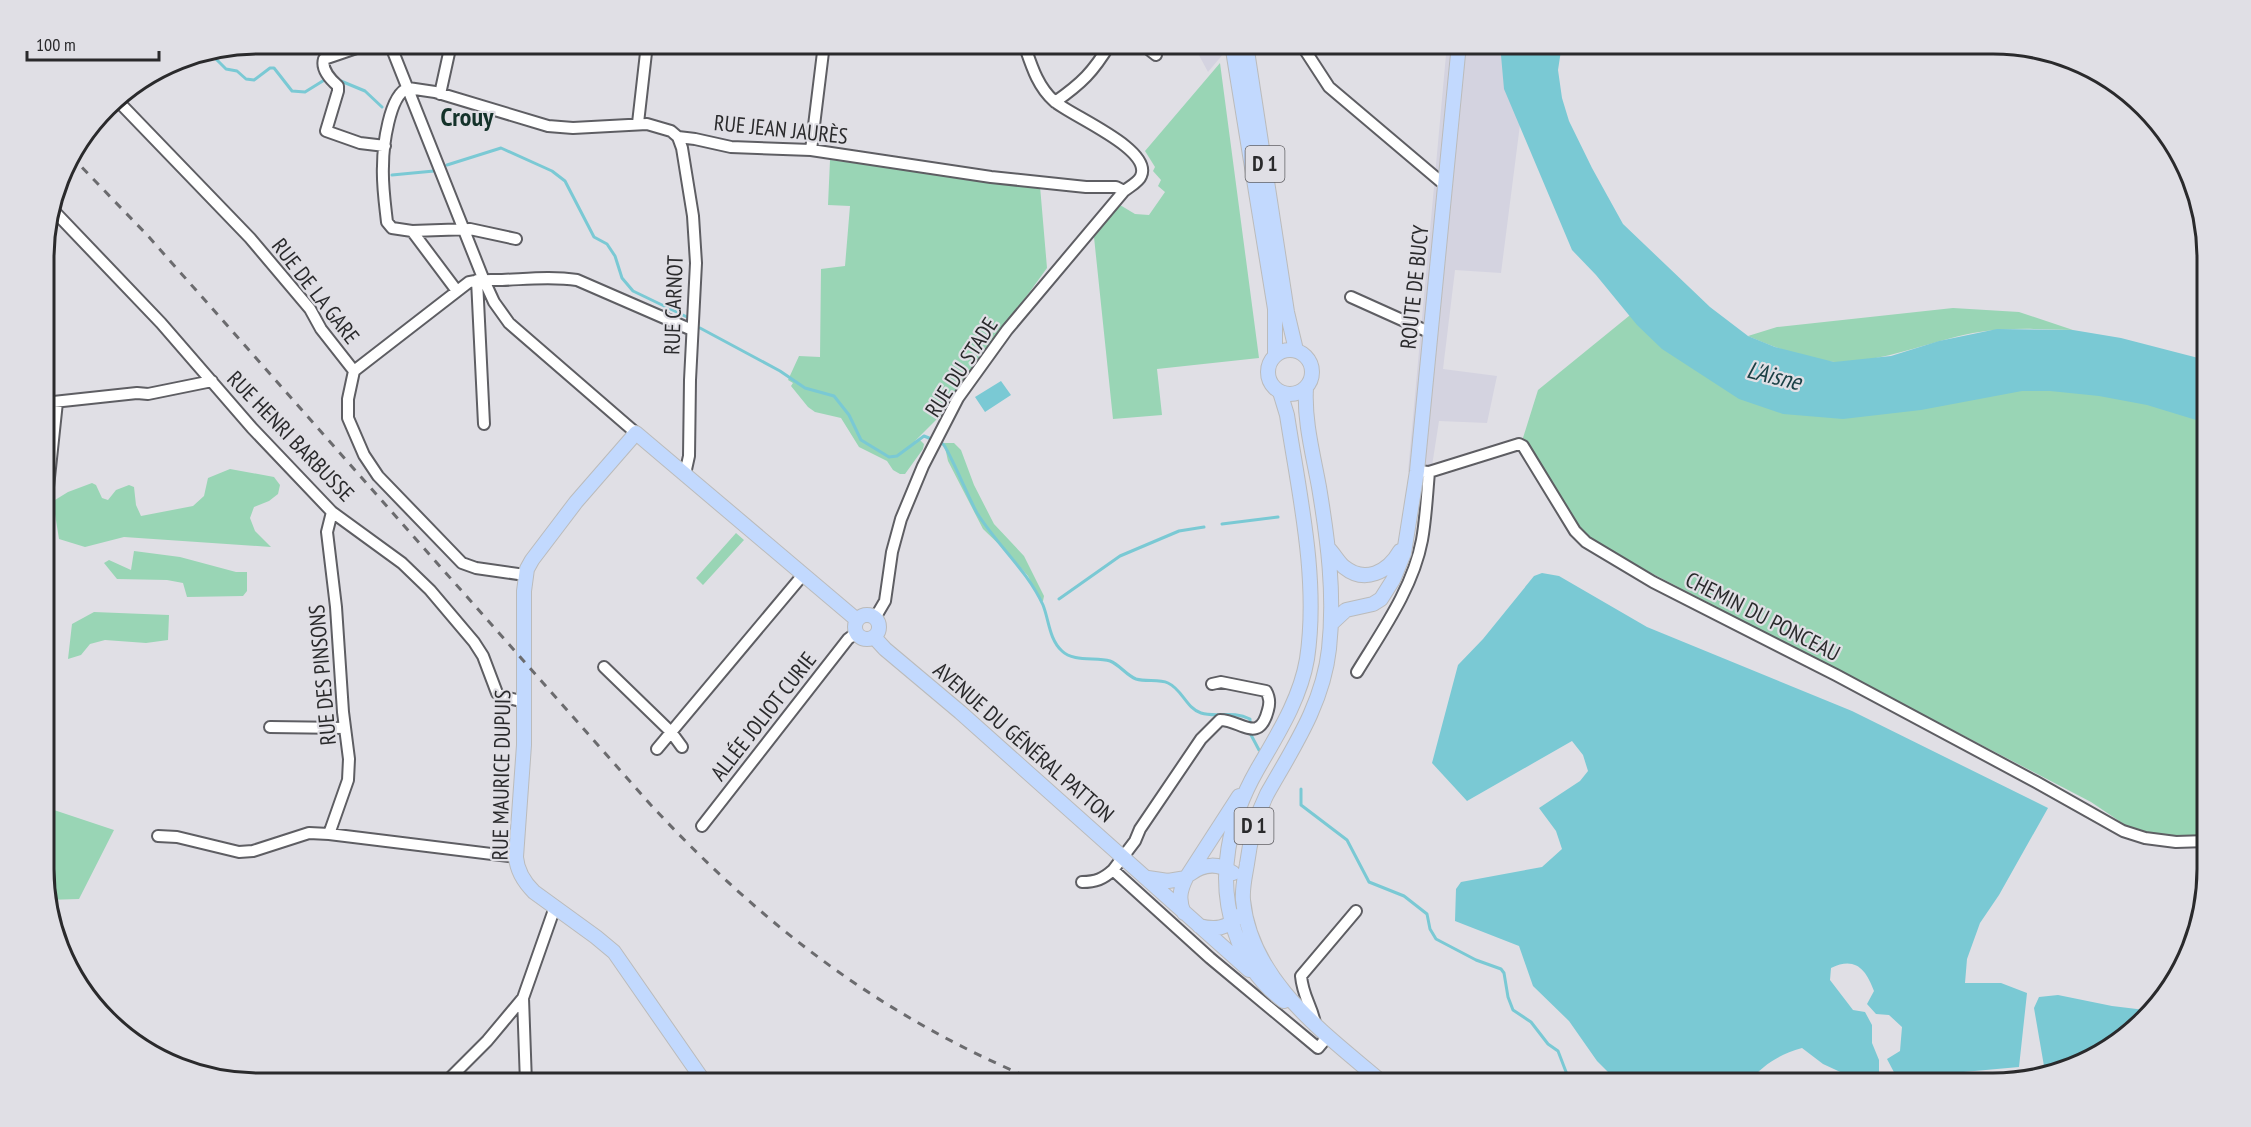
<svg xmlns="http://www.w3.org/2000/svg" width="2251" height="1127" viewBox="0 0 2251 1127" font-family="'PT Sans Narrow',sans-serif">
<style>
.built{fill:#d4d3e0}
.green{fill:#99d5b5}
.water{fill:#7ac9d4}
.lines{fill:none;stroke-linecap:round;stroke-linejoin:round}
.stream{stroke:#7ac9d4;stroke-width:3}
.minor-casing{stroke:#5e5e63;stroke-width:14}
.major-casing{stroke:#bbb;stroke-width:16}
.minor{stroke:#fff;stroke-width:10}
.major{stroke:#c2d9fe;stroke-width:14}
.rail{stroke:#6b6b6e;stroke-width:3;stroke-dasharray:8 8;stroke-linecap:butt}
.labels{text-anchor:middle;stroke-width:4.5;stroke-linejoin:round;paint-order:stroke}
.shield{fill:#e0dfe5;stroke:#616064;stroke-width:1.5}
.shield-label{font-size:21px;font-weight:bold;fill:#2a2a2c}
.street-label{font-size:22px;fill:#2a2a2c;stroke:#e0dfe5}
.water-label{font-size:24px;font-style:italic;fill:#1a4045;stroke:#e0dfe5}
.quarter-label{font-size:26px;font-weight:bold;fill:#14322a;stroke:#e0dfe5}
.rim{fill:none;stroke:#2a2a2c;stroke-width:3}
</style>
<rect width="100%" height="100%" fill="#e0dfe5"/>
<path class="built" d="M1193 44H1222L1224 53 1208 72Z
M1447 44H1516L1522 109 1501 273 1455 270 1443 369 1497 376 1487 423 1439 421 1432 466 1408 472Z"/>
<path class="green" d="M1220 63 1259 358 1157 369 1162 415 1113 419 1094 237 1120 205 1135 214 1149 215 1165 192 1158 186 1161 180 1153 171 1155 167 1145 151Z
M830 160 1040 186 1047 268 939 417 915 441 920 440 924 444 923 449 905 474H900L893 470 887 461 859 447 841 418 815 412 808 407 791 386 793 383 788 380 799 356 820 357 821 269 845 266 850 206 828 205Z
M1640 307 1785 389 2096 358 2206 406 2207 859 2192 841 2134 831 2091 802 1584 538 1522 441 1538 390Z
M1953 308 2019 312 2073 330C2040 329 2005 327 1973 333 1927 342 1882 363 1835 362 1810 361 1771 346 1748 336L1777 327Z
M944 443H954L961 450 974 485 994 524 1024 556 1044 596 1043 601H1040L1028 576 1011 556 983 529 948 461Z
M230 469 274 477 280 485 278 494 269 501 254 507 250 518 255 531 271 547 124 537 85 547 59 539 54 508 55 500 68 492 92 483 96 485 102 498 108 500 116 490 129 485 134 487 136 505 141 516 193 506 204 496 208 478Z
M736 533 744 540 703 585 696 578Z
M134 551 180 557 236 572H247V591L243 596 187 597 183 583 167 580 117 579 104 563 109 560 131 570Z
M94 612 169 615 168 640 146 643 105 640 90 644 81 655 68 659 72 624Z
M45 807 114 830 79 899 46 900 45 898Z"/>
<path class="water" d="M1500 44H1562L1558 70 1562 98 1569 121 1592 168 1623 224 1710 307 1748 336 1775 347 1834 362 1891 356 1939 341 1997 329 2073 330 2121 338 2206 360V423L2147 405 2099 396 2050 391H2022L1921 410 1843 419 1783 414 1739 399 1662 349 1637 325 1596 275 1572 250 1504 89Z
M1001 381 1011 395 985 412 975 397Z
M1542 573 1559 576 1647 627 1852 711 2048 808 1999 895 1980 923 1967 959 1965 983H2001L2027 993 2019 1067 1897 1078 1887 1059 1900 1051 1902 1027 1889 1015 1876 1014 1867 1004 1874 991C1866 969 1855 956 1831 968L1830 980 1853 1010 1865 1012 1872 1025V1043L1879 1060V1076H1849L1823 1064 1802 1048C1778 1055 1764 1064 1748 1083 1739 1083 1726 1085 1718 1083 1708 1080 1694 1077 1684 1083H1619L1597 1061 1569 1021 1533 986 1519 946 1455 921 1456 889 1461 882 1542 867 1562 849 1556 831 1539 808 1580 781 1588 771 1583 755 1572 741 1467 801 1432 763 1458 665 1483 639 1534 576Z
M2058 995 2112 1006 2145 1010 2112 1048 2071 1061 2044 1066 2034 1008 2039 997Z"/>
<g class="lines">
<path class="stream" d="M210 53 226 69 237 71 246 79 254 80 270 68H274L292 91 305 92 326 79
M336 79 365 91 382 107
M142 81 146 86
M447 165 501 148 552 171 565 181 594 237 607 244 615 256 622 278 633 291 687 317
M392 175 434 171
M700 328 780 371 805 388 834 396 849 415 861 440 889 457 897 456 924 436 929 438
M943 444C948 448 970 501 977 513 997 545 1027 570 1043 605 1049 620 1049 639 1062 651 1073 662 1096 657 1110 661 1120 665 1126 675 1136 679 1146 682 1159 679 1168 683 1182 689 1187 709 1201 713 1217 718 1232 710 1250 719V722
M1222 524 1278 517
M1059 599 1120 556 1179 531 1204 527
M1250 733 1259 750
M1301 789V805L1347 840 1369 882 1404 896 1427 914 1430 929 1436 939 1476 960 1501 969 1504 973 1508 997 1513 1010 1531 1022 1548 1044 1558 1051 1568 1077 1581 1083"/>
<defs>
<path id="minor" d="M368 44 324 59C321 69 331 80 338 86V91L326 131 360 143 385 146
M390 44 483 278 494 302 509 323 636 433
M1142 44 1156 55
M1301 44 1329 87 1440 181H1446
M408 88 435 92 548 126 573 128 647 124 671 131 678 137 695 139 731 147 811 150 991 177 1086 187H1116L1124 191
M408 88C389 95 383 147 383 166 382 184 385 204 387 222L392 228 412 231 457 291
M440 94 451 44
M115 98 250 238 310 309 321 329 354 371 348 399V418L364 455 378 476 462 563 476 568 525 575
M1055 102C1082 83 1093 72 1110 44
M638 123 647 44
M678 137 682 148 693 216 696 263 690 380 689 456 685 474
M811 150 824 44
M53 210 161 323 252 428 332 512 402 563 430 590 474 642 483 656 497 693 504 697 525 702
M412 231 470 229 516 239
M477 280 484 424
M1351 297 1431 333
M354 371 469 282C482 279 489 280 502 280 527 279 552 276 577 280L692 330
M44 403 137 393 148 394 212 381
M1417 471 1429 472 1519 444 1523 446 1575 531 1586 542 1653 582 1836 675 2036 782 2123 831 2145 838 2176 842 2207 841
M48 487 57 402
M875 618 885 601 892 552 901 519 923 466 958 398 1007 330 1124 191C1129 187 1139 182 1141 176 1153 149 1071 116 1054 101 1037 86 1031 64 1024 44
M604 667 671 732 682 747
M1357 672C1382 631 1413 588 1422 540 1426 518 1427 494 1429 472
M1212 684 1221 682 1266 691C1270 698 1270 703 1268 710 1259 745 1241 720 1220 720L1201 739 1140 829 1135 841 1113 870 1210 958 1318 1048 1328 1036
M270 727 345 728
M657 749 802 576
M702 826 848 639 856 633
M329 834 348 780 349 759 343 712 336 607 327 532 332 512
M158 836 177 837 239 852 253 851 309 833 329 834 516 857
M1082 882C1096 882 1103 879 1113 870
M1315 1023C1311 1004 1303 997 1301 976L1356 911
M448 1080 487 1041 523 998
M526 1083 523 998 555 907"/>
<path id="major" d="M1232 44 1275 309V355
M1246 44 1287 312 1296 350
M1268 372a22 22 0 1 1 44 0a22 22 0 1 1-44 0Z
M1306 388C1304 421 1313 454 1319 487 1328 541 1335 594 1329 649 1323 704 1293 748 1267 794 1256 816 1250 840 1247 864 1245 876 1242 888 1243 900 1251 982 1326 1034 1383 1083
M1280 392 1287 415C1299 493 1319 580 1307 659 1300 700 1277 735 1257 770 1229 819 1216 877 1235 932 1244 960 1259 983 1284 1001
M1329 549C1334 554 1338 562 1344 567 1365 584 1388 572 1400 551
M855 627a12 12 0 1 1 24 0a12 12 0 1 1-24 0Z
M1332 623 1346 610 1373 604 1381 599 1393 580 1404 553 1417 471 1459 44
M874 637 885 649 960 712 1249 970
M1190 874C1204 863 1219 863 1233 873
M1148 878 1168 881 1186 878 1239 796
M1184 913C1178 900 1180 890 1186 878
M1199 926C1215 930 1227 929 1238 916
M705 1083 614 952 596 937 534 892C524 882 517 870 516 857L524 745V591L527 569 532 560 576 502 636 433 857 620"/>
</defs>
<use href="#minor" class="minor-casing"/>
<use href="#major" class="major-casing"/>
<use href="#minor" class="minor"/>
<use href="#major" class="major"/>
<path class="rail" d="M71 156 149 237 650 804C765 928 885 1019 1042 1083"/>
</g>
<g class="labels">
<g class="shield">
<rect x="1245.5" y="146" width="39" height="36" rx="4.5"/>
<rect x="1234.5" y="808" width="39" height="36" rx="4.5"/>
</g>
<g class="shield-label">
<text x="1265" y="171">D 1</text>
<text x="1254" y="833">D 1</text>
</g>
<g class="street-label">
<text transform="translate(781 129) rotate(6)" y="8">RUE JEAN JAURÈS</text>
<text transform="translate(1414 287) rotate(-84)" y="8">ROUTE DE BUCY</text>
<text transform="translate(316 291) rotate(52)" y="8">RUE DE LA GARE</text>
<text transform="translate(673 305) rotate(-88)" y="8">RUE CARNOT</text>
<text transform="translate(961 367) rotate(-57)" y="8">RUE DU STADE</text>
<text transform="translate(291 436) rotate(46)" y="8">RUE HENRI BARBUSSE</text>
<text transform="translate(1763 616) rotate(27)" y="8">CHEMIN DU PONCEAU</text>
<text transform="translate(322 675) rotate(-95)" y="8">RUE DES PINSONS</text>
<text transform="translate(763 716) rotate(-52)" y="8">ALLÉE JOLIOT CURIE</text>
<text transform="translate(1024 742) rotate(41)" y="8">AVENUE DU GÉNÉRAL PATTON</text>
<text transform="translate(501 775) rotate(-89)" y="8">RUE MAURICE DUPUIS</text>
</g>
<g class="water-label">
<text transform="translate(1774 376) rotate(14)" y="8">L'Aisne</text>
</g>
<g class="quarter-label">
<text x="467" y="126">Crouy</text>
</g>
</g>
<path d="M0 0H2251V1127H0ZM258 54H1993A204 204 0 0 1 2197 258V869A204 204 0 0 1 1993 1073H258A204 204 0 0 1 54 869V258A204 204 0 0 1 258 54Z" fill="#e0dfe5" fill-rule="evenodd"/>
<path class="rim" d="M258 54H1993A204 204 0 0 1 2197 258V869A204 204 0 0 1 1993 1073H258A204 204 0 0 1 54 869V258A204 204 0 0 1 258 54Z"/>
<path d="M27 51v9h132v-9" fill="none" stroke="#2a2a2c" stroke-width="3"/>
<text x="36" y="51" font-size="18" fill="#2a2a2c" stroke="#e0dfe5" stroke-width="4.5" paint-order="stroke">100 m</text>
</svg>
